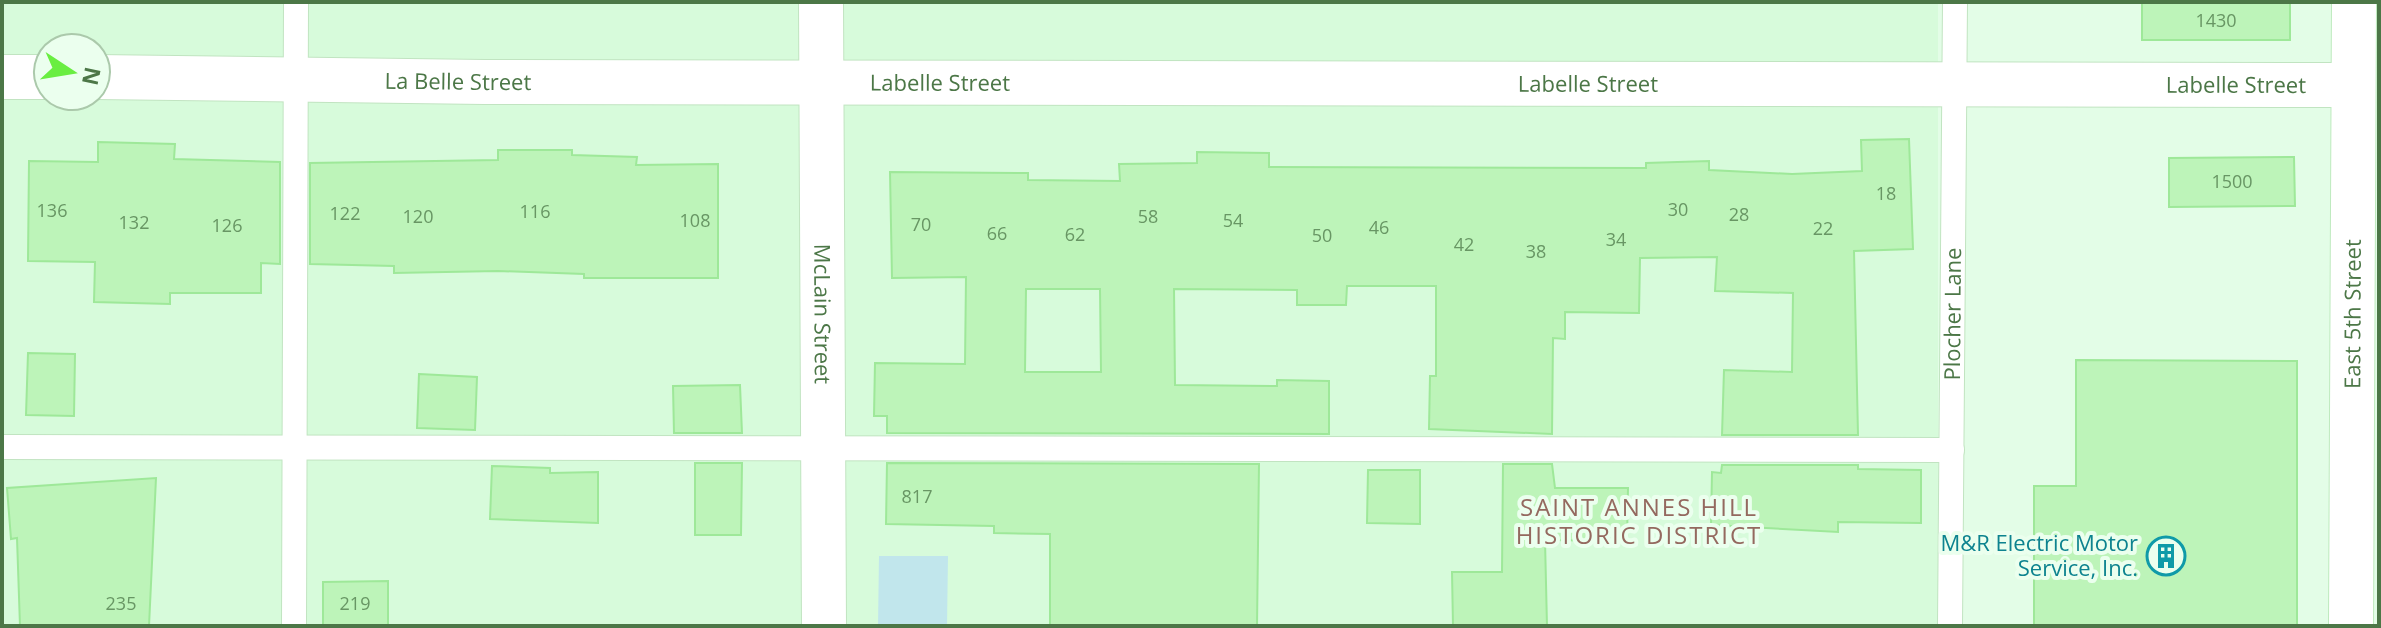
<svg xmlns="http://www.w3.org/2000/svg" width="2381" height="628" viewBox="0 0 2381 628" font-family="'Open Sans',sans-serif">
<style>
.residential{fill:#d7fbdb;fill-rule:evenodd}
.green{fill:#c1e6ec}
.building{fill:#bdf4b9;stroke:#9ee899;stroke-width:2;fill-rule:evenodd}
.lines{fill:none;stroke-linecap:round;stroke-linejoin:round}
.lane-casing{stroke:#c1e4c1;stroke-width:26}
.street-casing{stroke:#c1e4c1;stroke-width:46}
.secondary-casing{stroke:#beeabe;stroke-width:46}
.lane{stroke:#fff;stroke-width:24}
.street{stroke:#fff;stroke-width:44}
.secondary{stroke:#fff;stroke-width:44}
.labels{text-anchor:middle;stroke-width:8;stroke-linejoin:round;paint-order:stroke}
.number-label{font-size:18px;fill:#689664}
.street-label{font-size:22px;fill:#4c7747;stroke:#ebffee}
.culture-label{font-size:22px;fill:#0d838f;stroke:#ebffee;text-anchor:end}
.neighbourhood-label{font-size:24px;letter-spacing:2px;fill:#94695f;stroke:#ebffee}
</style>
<rect width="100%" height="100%" fill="#e3fde7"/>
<path class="residential" d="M2 2H1938V626H2ZM48 48H96V96H48Z"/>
<path class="green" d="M879 556H948L947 626H878Z"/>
<path class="building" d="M2142 2H2290V40H2142Z
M1909 139 1913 249 1854 251 1858 435H1722L1724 370 1792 372 1793 293 1715 291 1717 257 1640 258 1639 313 1565 312V339L1553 338 1552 434 1429 429 1430 376H1436V286H1347L1346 305H1297V290L1174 289 1175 385 1277 386V380L1329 381V434L887 433V416H874L875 363 965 364 966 277 892 278 890 172 1028 173V180L1120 181 1119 164 1197 163V152L1269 153V167L1646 168V163L1709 161V170L1792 174 1862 171 1861 140ZM1026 289H1100L1101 372H1025Z
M98 142 175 144 174 159 280 162V264L261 263V293H170V304L94 302 95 262 28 261 29 161 98 162Z
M498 150H572V155L637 157 636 165 718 164V278H584V274L498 271 394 273V266L310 264V163L498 160Z
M2294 157 2295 206 2169 207V158Z
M28 353 75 354 74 416 26 415Z
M2076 360 2297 361V626H2034V486H2076Z
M419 374 477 377 475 430 417 428Z
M740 385 742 433H674L673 386Z
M695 463H742L741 535H695Z
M887 463 1259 464 1257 626H1050V534L994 533V526L886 524Z
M1503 464H1552L1555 488H1628L1627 541 1545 540 1547 626H1453L1452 572H1502Z
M1722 465H1858V469L1921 470V523L1838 522V532L1711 525 1712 472 1721 473Z
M492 466 550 468V473L598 472V523L490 519Z
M1368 470H1420V524L1367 523Z
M156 478 149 626H20L17 538 11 539 7 488Z
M388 581V626H323V582Z"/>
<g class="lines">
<defs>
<g id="lane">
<path d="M2 447 1952 450"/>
<path d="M294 626 296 2"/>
<path id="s1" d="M1950 626 1955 2"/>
</g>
<g id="street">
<path id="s2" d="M821 2 824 626"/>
<path d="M2 77H48"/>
<path id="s3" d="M96 77 485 82 2353 85"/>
</g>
<g id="secondary">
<path id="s4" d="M2351 626 2354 2"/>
</g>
</defs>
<use href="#lane" class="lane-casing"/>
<use href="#street" class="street-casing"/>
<use href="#secondary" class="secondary-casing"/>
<use href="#lane" class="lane"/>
<use href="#street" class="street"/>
<use href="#secondary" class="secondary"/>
</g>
<defs>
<symbol id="building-ring" viewBox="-11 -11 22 22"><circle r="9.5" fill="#ebffee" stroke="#0f9aa8" stroke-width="1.5"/><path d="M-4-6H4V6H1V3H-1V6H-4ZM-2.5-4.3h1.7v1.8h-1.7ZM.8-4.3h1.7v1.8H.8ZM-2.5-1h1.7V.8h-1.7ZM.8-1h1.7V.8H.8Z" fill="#0f9aa8"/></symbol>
</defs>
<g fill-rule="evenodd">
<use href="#building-ring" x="2144" y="534" width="44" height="44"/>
</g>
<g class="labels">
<g class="number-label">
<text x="2216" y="27">1430</text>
<text x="2232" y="188">1500</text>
<text x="1886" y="200">18</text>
<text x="1678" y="216">30</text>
<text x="52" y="217">136</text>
<text x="535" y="218">116</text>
<text x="345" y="220">122</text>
<text x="1739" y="221">28</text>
<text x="418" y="223">120</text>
<text x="1148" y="223">58</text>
<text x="695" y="227">108</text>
<text x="1233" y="227">54</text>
<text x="134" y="229">132</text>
<text x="921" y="231">70</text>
<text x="227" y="232">126</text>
<text x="1379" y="234">46</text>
<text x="1823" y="235">22</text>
<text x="997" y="240">66</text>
<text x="1075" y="241">62</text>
<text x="1322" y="242">50</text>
<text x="1616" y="246">34</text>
<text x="1464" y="251">42</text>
<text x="1536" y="258">38</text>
<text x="917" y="503">817</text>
<text x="121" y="610">235</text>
<text x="355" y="610">219</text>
</g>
<g class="street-label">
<text dy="8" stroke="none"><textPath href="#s3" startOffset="362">La Belle Street</textPath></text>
<text dy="8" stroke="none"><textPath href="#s3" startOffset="844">Labelle Street</textPath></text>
<text dy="8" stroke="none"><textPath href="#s3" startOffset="1492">Labelle Street</textPath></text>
<text dy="8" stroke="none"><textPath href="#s3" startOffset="2140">Labelle Street</textPath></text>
<text dy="8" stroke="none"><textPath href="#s2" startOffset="312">McLain Street</textPath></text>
<text dy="8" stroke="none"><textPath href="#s1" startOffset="312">Plocher Lane</textPath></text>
<text dy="8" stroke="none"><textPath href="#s4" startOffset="312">East 5th Street</textPath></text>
</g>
<g class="culture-label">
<text x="2138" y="551">M&amp;R Electric Motor<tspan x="2138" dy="25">Service, Inc.</tspan></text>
</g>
<g class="neighbourhood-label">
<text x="1639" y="516">SAINT ANNES HILL<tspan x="1639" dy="28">HISTORIC DISTRICT</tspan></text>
</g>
</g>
<rect width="2381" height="628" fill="none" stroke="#4c7747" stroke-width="8"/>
<g transform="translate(72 72) rotate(102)"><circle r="38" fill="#ebffee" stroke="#abc9ab" stroke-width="2"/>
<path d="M0-6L14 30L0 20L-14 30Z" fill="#69ee41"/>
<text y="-12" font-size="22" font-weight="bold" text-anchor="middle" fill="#4c7747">N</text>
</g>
</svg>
